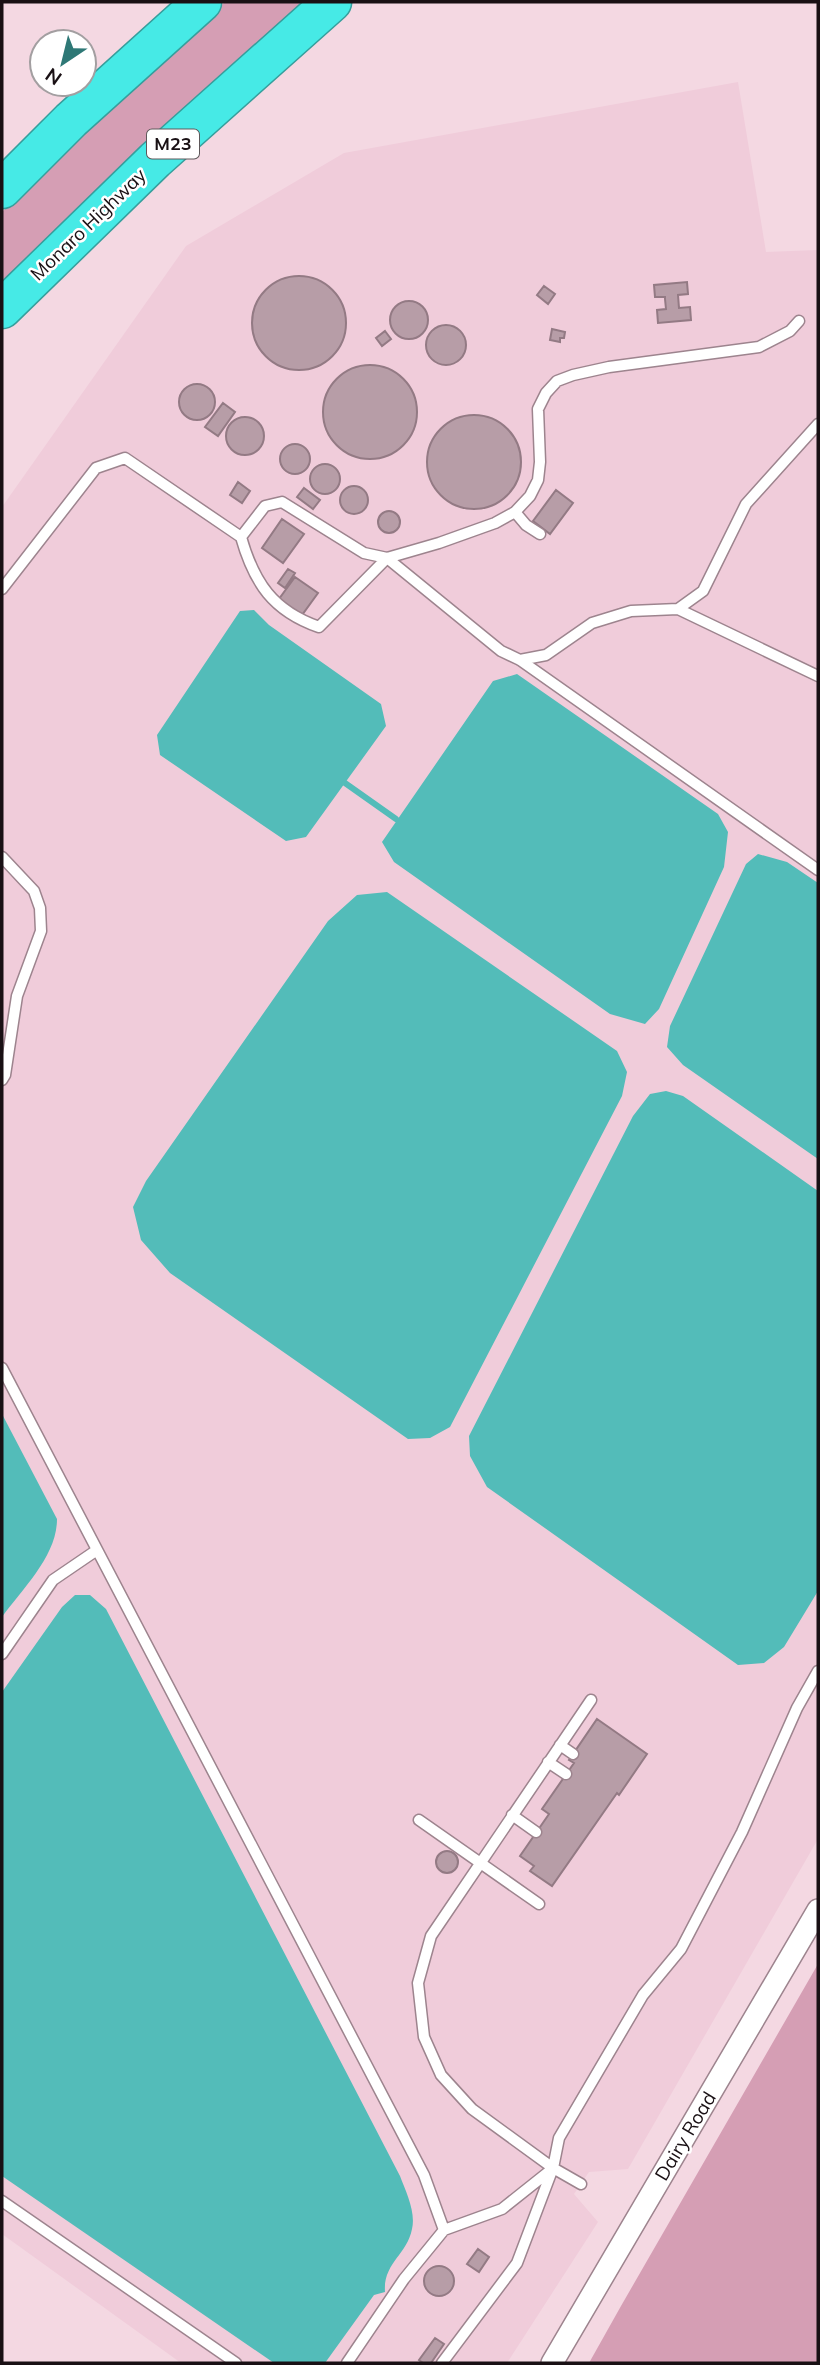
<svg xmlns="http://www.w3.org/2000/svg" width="820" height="2365" viewBox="0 0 820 2365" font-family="Mulish,sans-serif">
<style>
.built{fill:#f0ccda}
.green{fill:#d59eb4}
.water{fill:#53bcb9}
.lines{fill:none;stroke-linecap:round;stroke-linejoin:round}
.stream{stroke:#53bcb9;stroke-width:6}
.building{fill:#b79da7;stroke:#937a84;stroke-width:2}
.lane-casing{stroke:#9d848e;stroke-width:13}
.street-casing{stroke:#9d848e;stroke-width:24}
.highway-casing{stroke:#369e9c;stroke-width:41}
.lane{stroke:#fff;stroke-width:10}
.street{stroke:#fff;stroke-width:21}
.highway{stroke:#46eae6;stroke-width:38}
.labels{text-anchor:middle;stroke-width:5;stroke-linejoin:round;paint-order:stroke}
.shield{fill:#fff;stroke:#5e585a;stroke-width:2}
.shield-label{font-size:18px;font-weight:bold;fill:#191014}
.street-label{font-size:19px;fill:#191014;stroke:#fff}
</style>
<rect width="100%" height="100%" fill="#f4d8e2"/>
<path class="built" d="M738 82 766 252 818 250V1839L628 2169 589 2172 574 2194 598 2222 507 2363H181L2 2234V507L186 246 344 153Z"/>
<path class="green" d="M225 2H309L2 290V212C73 139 148 69 225 2Z
M818 1964V2363H589L621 2306Z"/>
<path class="water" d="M254 610 269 625 381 704 386 726 306 837 286 841 160 755 157 735 240 611Z
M517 674 718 814 728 832 724 867 659 1009 645 1024 610 1014 394 862 382 842 493 681Z
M758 854 787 862 818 883V1159L683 1065 667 1047 670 1026 746 864Z
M387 892 617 1051 627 1072 622 1096 450 1427 430 1438 408 1439 170 1273 141 1240 133 1207 146 1181 328 921 357 895Z
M666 1091 683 1096 818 1191V1591L784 1647 764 1663 738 1665 487 1487 470 1456 469 1436 633 1116 650 1094Z
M2 1414 57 1519C57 1556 23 1588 2 1617Z
M75 1595H90L106 1609 400 2176C406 2192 416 2212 412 2229 407 2255 383 2263 385 2292L374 2295 325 2363H274L2 2176V1692L62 1607Z"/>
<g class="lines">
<path class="stream" d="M345 783 396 819"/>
</g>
<path class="building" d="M252 323a47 47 0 1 1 94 0a47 47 0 1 1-94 0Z
M687 282 688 294 678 295 679 308 690 307 691 320 658 323 657 310 666 309 665 299V297H655L654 285Z
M544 286 555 294 548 304 537 295Z
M390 320a19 19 0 1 1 38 0a19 19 0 1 1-38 0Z
M426 345a20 20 0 1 1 40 0a20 20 0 1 1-40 0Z
M552 329 565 332 564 338H560V342L550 340Z
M385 331 391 339 382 346 376 338Z
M323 412a47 47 0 1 1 94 0a47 47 0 1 1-94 0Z
M179 402a18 18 0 1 1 36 0a18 18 0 1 1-36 0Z
M223 403 235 412 218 436 205 427Z
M427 462a47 47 0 1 1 94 0a47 47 0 1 1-94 0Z
M226 436a19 19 0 1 1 38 0a19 19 0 1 1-38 0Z
M280 459a15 15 0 1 1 30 0a15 15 0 1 1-30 0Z
M310 479a15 15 0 1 1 30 0a15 15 0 1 1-30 0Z
M238 482 250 491 242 503 230 495Z
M340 500a14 14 0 1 1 28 0a14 14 0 1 1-28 0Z
M304 488 320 500 313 509 297 497Z
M556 490 573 503 550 534 533 521Z
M378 522a11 11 0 1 1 22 0a11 11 0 1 1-22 0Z
M282 519 304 534 283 563 262 548Z
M288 569 295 573 285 588 278 583Z
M295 577 318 593 302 615 279 599Z
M597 1719 647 1754 619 1795 617 1793 552 1886 530 1871 534 1866 520 1856 549 1814 542 1809 574 1763 569 1760Z
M436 1862a11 11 0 1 1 22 0a11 11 0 1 1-22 0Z
M478 2249 489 2257 479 2272 467 2264Z
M424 2281a15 15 0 1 1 30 0a15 15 0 1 1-30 0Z
M435 2338 444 2344 431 2363H423L419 2360Z"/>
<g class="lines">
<defs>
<path id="lane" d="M515 512 526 525 540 534
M241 537C254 583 273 611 319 627L387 558
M387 558 501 651 520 660 818 870
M2 589 96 468 125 458 241 537 265 506 282 502 364 553 387 558 439 543 495 523 515 512 530 496 538 480 540 462 538 409 546 393 557 381 573 375 609 367 759 347 790 331 799 321
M678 609 818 676
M520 660 546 655 592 623 631 611 678 609 703 591 746 504 818 424
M2 857 34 891 40 908 41 931 17 996 5 1075 2 1080
M2 1368 424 2175 444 2230
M2 1654 53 1580 97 1550
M560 1745 573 1754
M548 1762 566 1774
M512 1815 536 1832
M419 1820 539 1904
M581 2184 553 2168 472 2109 441 2075 424 2037 418 1983 431 1936 591 1700
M2 2201 236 2363
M347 2363 404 2279 444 2230 502 2209 551 2170
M442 2363 517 2263 553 2168 559 2138 643 1995 681 1949 742 1832 797 1708 818 1671"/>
<path id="street" d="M552 2363 818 1910"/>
<path id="highway" d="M2 189 71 120 202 2
M2 309 155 160 332 2"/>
</defs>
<use href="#lane" class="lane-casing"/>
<use href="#street" class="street-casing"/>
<use href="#highway" class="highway-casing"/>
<use href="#lane" class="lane"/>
<use href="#street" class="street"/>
<use href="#highway" class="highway"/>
</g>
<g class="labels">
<rect class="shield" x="147" y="129.5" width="52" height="29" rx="5"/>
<g class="shield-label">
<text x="173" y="150">M23</text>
</g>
<g class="street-label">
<text transform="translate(88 224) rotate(-44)" y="7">Monaro Highway</text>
<text transform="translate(685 2136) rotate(-59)" y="7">Dairy Road</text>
</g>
</g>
<rect width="820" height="2365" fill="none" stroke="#191014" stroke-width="7"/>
<g transform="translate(63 63) rotate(215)"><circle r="33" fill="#ffffff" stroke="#a39fa1" stroke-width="2"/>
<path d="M0-5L12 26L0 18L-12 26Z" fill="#2e7876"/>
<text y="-10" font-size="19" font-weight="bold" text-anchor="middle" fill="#191014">N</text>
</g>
</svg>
